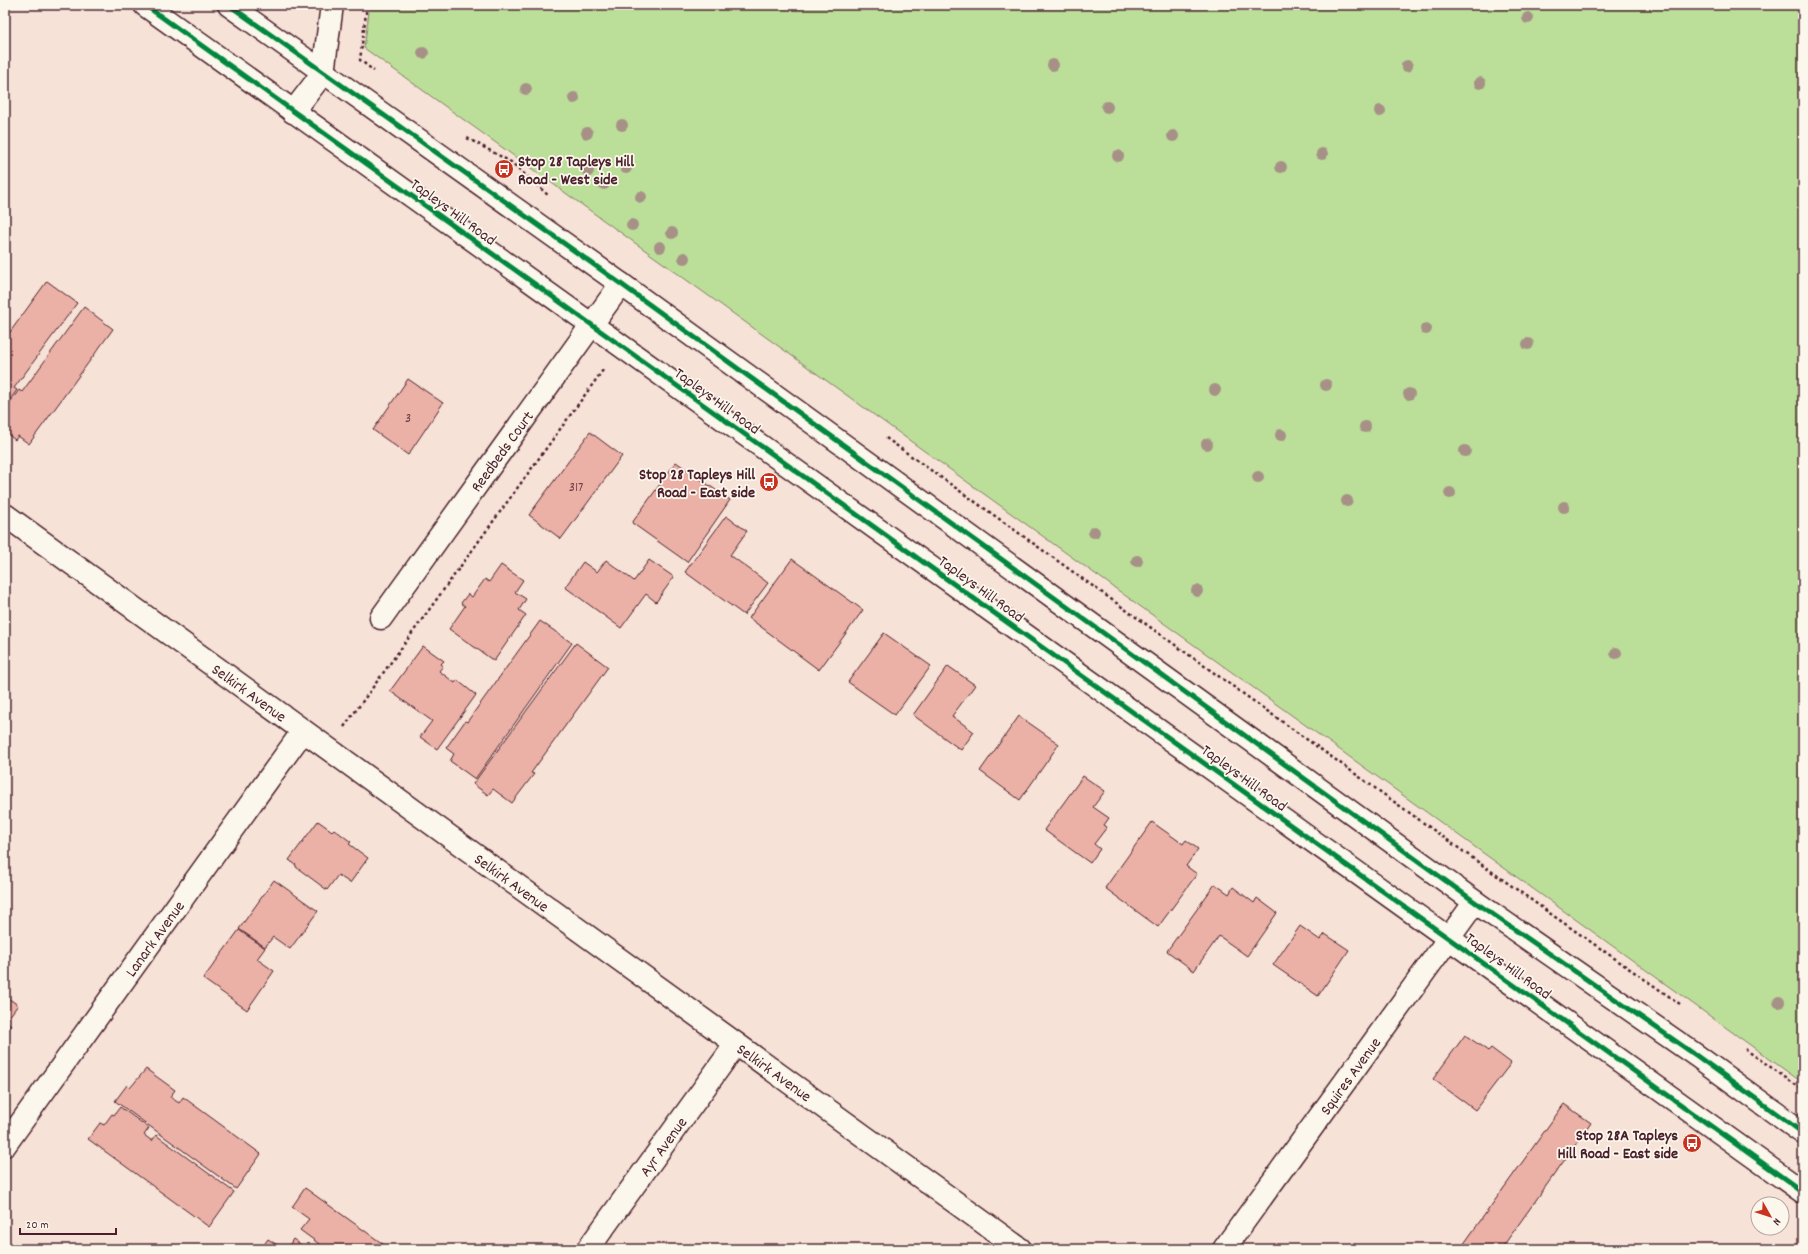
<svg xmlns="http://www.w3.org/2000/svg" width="1808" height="1254" viewBox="0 0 1808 1254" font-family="Dekko,sans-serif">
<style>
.green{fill:#bbdf99;stroke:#827f62}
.building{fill:#ebb1a6;stroke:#4a1f2b}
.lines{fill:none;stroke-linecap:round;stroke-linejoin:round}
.minor-casing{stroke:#4a1f2b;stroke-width:25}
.primary-casing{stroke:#4a1f2b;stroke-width:25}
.path{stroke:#4a1f2b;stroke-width:2.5;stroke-dasharray:3 3;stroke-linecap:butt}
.minor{stroke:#fbf7ec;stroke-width:22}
.primary{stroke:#fbf7ec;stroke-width:22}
.cycleway-casing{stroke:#fbf7ec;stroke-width:8}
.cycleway{stroke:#00873e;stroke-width:5}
.tree{fill:#a79187}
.labels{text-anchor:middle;stroke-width:3.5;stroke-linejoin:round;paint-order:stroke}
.number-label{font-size:14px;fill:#72444a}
.poi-label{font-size:16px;font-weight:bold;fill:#4a1f2b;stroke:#fbf7ec;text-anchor:end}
.street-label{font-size:16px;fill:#4a1f2b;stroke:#fbf7ec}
</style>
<rect width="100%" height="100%" fill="#f6e2d7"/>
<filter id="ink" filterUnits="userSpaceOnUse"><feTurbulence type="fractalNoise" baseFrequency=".025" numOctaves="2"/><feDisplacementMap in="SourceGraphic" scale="8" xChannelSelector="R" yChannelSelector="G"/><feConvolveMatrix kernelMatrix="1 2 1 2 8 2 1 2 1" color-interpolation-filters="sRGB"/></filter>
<g filter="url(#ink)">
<path class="green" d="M370 5H1803V1083L364 48Z"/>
<path class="building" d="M47 281 77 303 14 388 17 390 5 407V339Z
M84 307 113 329 29 444 18 436 15 440 5 432 9 425 5 422V409L19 390 22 392Z
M408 379 443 403 408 455 373 430Z
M590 432 622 456 561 539 529 515Z
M676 462 730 500 687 562 632 523Z
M726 516 747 531 730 555 768 583 744 615 685 572Z
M792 559 863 610 819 670 749 618Z
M606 560 634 581 649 560 674 577 656 602 646 594 621 628 565 587 583 562 597 572Z
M501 565 523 580 515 592 526 599 519 610 526 615 494 661 449 629 465 606 461 603 468 594 472 597 485 579 489 582Z
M540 621 572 643 475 779 450 761 454 754 446 748 465 721 467 722Z
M884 633 931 666 895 715 848 682Z
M576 643 608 667 531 773 534 774 512 803 493 789 488 795 473 784Z
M423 646 444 661 441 664 443 666 439 671 455 683 457 680 476 695 437 749 420 737 432 721 390 691Z
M948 666 975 685 952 716 974 732 961 750 913 715Z
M1019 716 1059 744 1020 800 980 771Z
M1083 776 1105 791 1093 807 1109 818 1104 825 1107 827 1094 844 1100 849 1090 863 1044 830Z
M318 821 332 831 334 829 351 842 349 844 368 858 350 883 338 875 327 890 296 867V865L289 860Z
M1152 822 1183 844 1186 840 1198 849 1186 866 1197 874 1158 927 1105 888Z
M274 880 318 911 290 949 273 937 265 947 239 929Z
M1215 884 1229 894 1233 887 1254 903 1257 898 1277 913 1247 956 1219 936 1194 971 1167 951Z
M1300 926 1320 940 1325 934 1349 950 1318 996 1273 965Z
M239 930 265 948 257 959 274 971 247 1010 203 979Z
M5 996 18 1005 6 1021 11 1025 5 1034Z
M1465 1035 1488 1051 1491 1048 1511 1063 1475 1110 1433 1079Z
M146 1069 175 1090 170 1097 179 1103 183 1097 261 1154 236 1189 115 1101 127 1085 130 1088Z
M1564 1104 1591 1123 1501 1249H1469L1463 1245Z
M120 1107 149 1128 144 1135 152 1141 156 1135 234 1192 209 1227 88 1139 100 1123 104 1125 112 1114 114 1115Z
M305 1188 390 1249H326L300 1230 309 1219 292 1207Z
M268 1239 283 1249H261Z
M293 1239 307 1249H287Z"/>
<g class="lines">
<defs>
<g id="minor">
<path d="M293 112 323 73 332 5"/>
<path id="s1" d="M5 515 1020 1249"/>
<path id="s2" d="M381 618 621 284"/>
<path id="s3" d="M5 1145 303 731"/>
<path id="s4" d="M588 1249 736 1044"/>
<path id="s5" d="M1224 1249 1475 902"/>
</g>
<path id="primary" d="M145 5 1803 1192
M229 5 621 284 1475 902 1697 1056 1803 1133"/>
</defs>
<use href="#minor" class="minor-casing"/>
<use href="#primary" class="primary-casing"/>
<path class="path" d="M367 5 360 60 374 71
M467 138 511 162 549 196
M886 438 1548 912 1680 1004
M344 727 603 370
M1745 1049 1803 1090"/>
<use href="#minor" class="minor"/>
<use href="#primary" class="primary"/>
<defs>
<path id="cycleway" d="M145 5 1803 1192
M229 5 621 284 1475 902 1697 1056 1803 1133"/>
</defs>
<use href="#cycleway" class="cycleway-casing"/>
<use href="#cycleway" class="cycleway"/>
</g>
<g class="tree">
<circle cx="1528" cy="18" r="6"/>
<circle cx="423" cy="53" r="6"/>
<circle cx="1053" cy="65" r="6"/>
<circle cx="1407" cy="66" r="6"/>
<circle cx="1480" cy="83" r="6"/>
<circle cx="526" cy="89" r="6"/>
<circle cx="574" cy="98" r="6"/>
<circle cx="1107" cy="107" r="6"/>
<circle cx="1380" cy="111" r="6"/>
<circle cx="622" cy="125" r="6"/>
<circle cx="587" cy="133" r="6"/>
<circle cx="1173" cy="136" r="6"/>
<circle cx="1322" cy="154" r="6"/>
<circle cx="1118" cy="156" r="6"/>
<circle cx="1281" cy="167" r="6"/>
<circle cx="626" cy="168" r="6"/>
<circle cx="588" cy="171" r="6"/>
<circle cx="604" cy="184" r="6"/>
<circle cx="641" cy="197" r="6"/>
<circle cx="632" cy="225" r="6"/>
<circle cx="672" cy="233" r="6"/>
<circle cx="660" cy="247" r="6"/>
<circle cx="684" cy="258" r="6"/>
<circle cx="1426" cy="329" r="6"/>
<circle cx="1528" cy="344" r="6"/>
<circle cx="1326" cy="385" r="6"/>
<circle cx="1215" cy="390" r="6"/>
<circle cx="1409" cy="394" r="6"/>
<circle cx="1365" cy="427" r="6"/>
<circle cx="1281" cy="435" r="6"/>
<circle cx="1207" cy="444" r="6"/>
<circle cx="1465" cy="451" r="6"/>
<circle cx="1258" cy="477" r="6"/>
<circle cx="1450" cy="493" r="6"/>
<circle cx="1347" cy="501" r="6"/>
<circle cx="1564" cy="507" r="6"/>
<circle cx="1094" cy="532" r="6"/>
<circle cx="1137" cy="561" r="6"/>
<circle cx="1197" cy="591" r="6"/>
<circle cx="1616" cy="653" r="6"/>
<circle cx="1779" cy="1002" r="6"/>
</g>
</g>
<defs>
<symbol id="bus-disc" viewBox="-11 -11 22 22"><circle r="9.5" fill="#c8321e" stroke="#fbf7ec"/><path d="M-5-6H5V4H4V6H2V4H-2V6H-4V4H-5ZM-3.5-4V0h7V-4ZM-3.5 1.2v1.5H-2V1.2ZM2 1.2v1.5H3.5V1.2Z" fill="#fff"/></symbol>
</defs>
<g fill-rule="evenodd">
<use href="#bus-disc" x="493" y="158" width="22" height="22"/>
<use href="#bus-disc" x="758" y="471" width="22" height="22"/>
<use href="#bus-disc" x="1681" y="1132" width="22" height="22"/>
</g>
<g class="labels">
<g class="number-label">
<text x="408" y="422">3</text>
<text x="576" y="491">317</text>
</g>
<g class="poi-label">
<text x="518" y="166" text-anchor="start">Stop 28 Tapleys Hill<tspan x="518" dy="18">Road - West side</tspan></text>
<text x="755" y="479">Stop 28 Tapleys Hill<tspan x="755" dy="18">Road - East side</tspan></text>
<text x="1678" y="1140">Stop 28A Tapleys<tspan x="1678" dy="18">Hill Road - East side</tspan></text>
</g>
<g class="street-label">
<text transform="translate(454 211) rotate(36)" y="6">Tapleys Hill Road</text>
<text transform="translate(718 400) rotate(36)" y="6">Tapleys Hill Road</text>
<text dy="6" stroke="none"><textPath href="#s2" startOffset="206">Reedbeds Court</textPath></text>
<text transform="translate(982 588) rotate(36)" y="6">Tapleys Hill Road</text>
<text dy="6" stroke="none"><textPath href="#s1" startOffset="302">Selkirk Avenue</textPath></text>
<text transform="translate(1245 777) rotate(36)" y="6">Tapleys Hill Road</text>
<text dy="6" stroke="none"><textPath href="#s1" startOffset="626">Selkirk Avenue</textPath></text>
<text dy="6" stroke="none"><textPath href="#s3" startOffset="255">Lanark Avenue</textPath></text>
<text transform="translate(1509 965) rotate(36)" y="6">Tapleys Hill Road</text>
<text dy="6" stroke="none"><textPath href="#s1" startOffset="950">Selkirk Avenue</textPath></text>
<text dy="6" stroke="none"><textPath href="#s5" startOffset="214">Squires Avenue</textPath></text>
<text dy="6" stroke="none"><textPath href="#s4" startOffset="127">Ayr Avenue</textPath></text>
</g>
</g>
<rect width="1808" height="1254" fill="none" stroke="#fbf7ec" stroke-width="20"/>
<rect x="10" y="10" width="1788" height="1234" fill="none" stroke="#4a1f2b" stroke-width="1.5" filter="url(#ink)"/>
<g transform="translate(1770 1216) rotate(129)"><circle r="19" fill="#fbf7ec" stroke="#b4a19f"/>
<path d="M0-3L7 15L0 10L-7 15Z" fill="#c8321e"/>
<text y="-6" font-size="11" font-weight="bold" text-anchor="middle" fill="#4a1f2b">N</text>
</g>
<path d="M20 1228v6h96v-6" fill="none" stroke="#4a1f2b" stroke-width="2"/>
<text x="26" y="1228" font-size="12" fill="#4a1f2b" stroke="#fbf7ec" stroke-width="3" paint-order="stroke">20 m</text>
</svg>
